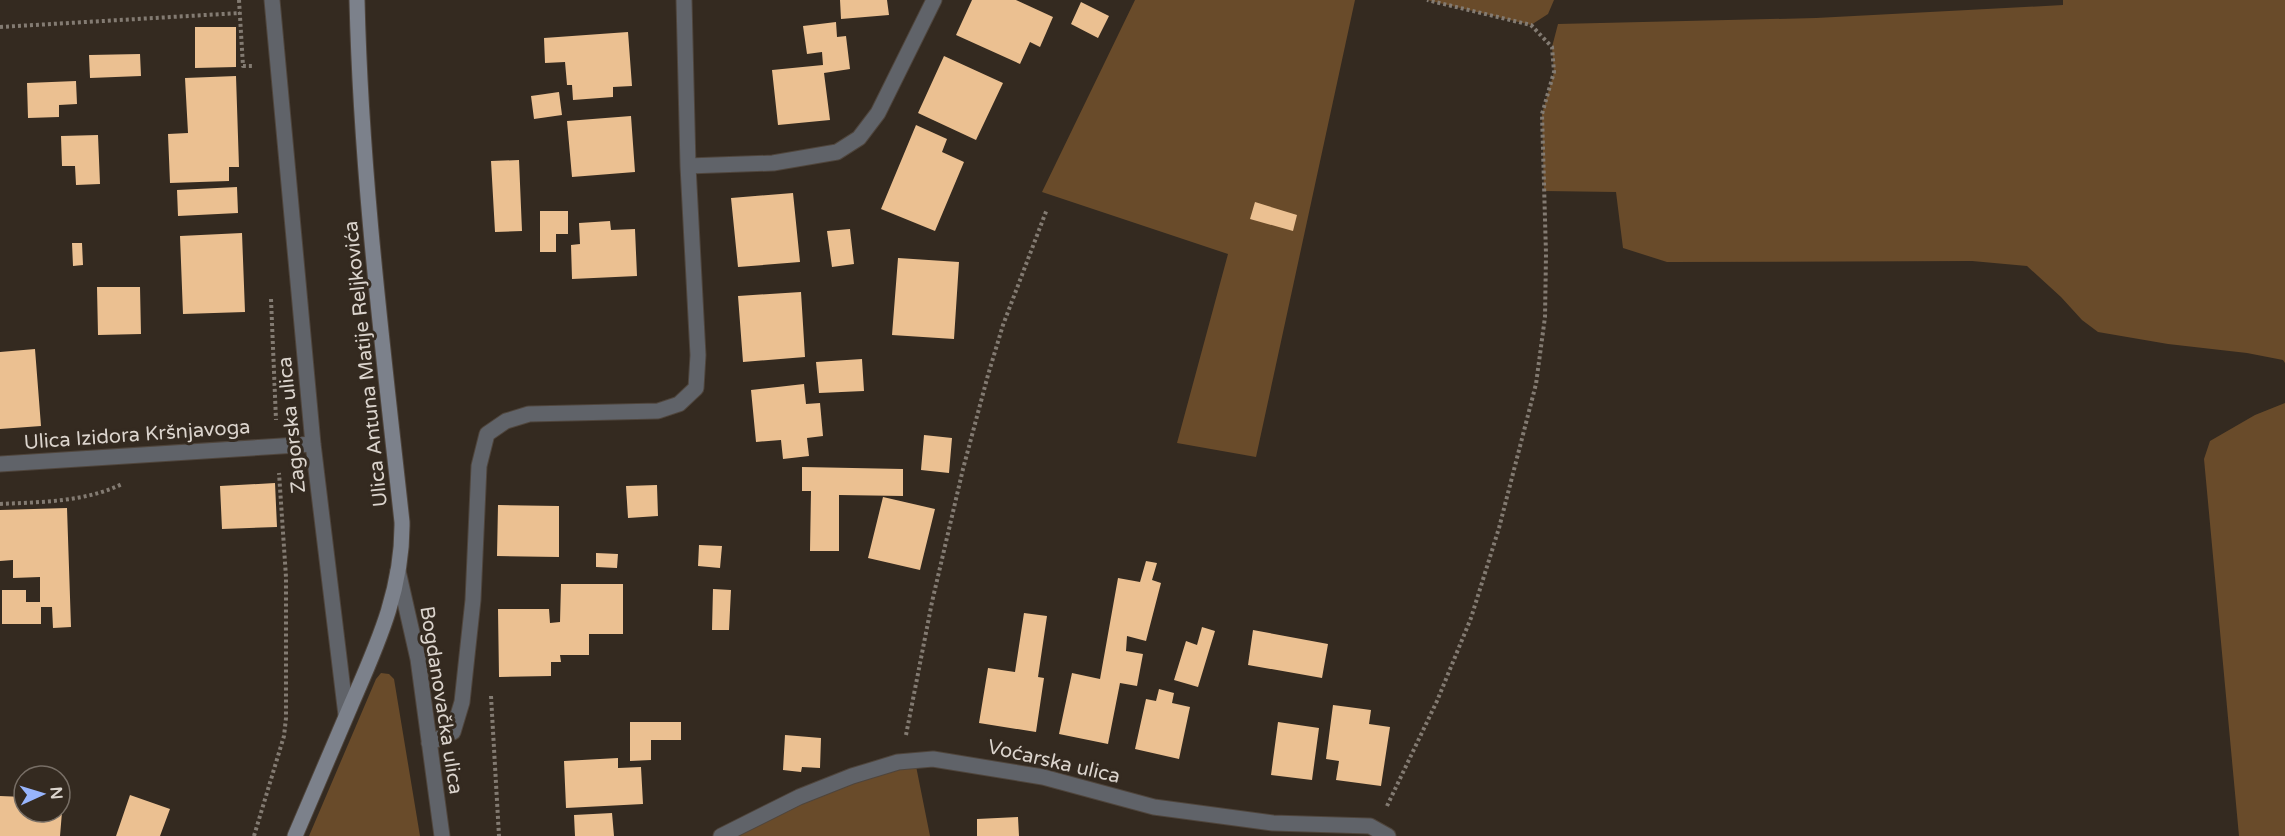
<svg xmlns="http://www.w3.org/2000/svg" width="2285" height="836" viewBox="0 0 2285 836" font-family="'Varela Round',sans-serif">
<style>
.green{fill:#694b2a}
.building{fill:#ebc091}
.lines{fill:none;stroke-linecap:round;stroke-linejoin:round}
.street-casing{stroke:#4f453c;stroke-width:17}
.secondary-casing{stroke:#4f453c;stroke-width:17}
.path{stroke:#837b72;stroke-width:4;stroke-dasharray:3 3;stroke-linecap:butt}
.street{stroke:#606369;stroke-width:15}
.secondary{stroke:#7c818b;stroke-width:15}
.labels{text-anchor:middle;stroke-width:6;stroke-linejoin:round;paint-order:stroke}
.street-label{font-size:20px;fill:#dbd4cd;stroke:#342a20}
</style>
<rect width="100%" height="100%" fill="#342a20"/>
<path class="green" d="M1135 0H1355L1256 457 1177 443 1228 254 1042 192Z
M1427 0H1554L1548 14 1531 25Z
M2063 0H2285V363L2283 360 2247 353 2168 344 2098 332 2082 320 2061 297 2027 266 1972 261 1667 262 1623 248 1616 192 1544 191 1542 114 1554 72 1552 47 1558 24 1816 18 2063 5Z
M2285 403V836H2239L2204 459 2210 441 2255 415Z
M381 673 389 674 394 679 420 836H309L376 679Z
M915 761 930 836H721L799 797Z"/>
<path class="building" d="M840 0H887L889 15 841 19Z
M972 0H1016L1053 17 1040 47 1030 42 1020 64 956 35Z
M1081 2 1109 16 1098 38 1071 24Z
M836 22 837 37 846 36 850 69 824 73 830 120 778 125 772 70 823 65 822 52 807 54 803 26Z
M195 27H236V67L195 68Z
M628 32 632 86 613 87V97L573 100 572 85H567L565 62 545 63 544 38Z
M140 54 141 76 90 78 89 55Z
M944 56 1003 83 976 140 918 113Z
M236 76 239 167H229V181L170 183 168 134 188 133 185 78Z
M76 81 77 104 59 105V117L28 118 27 83Z
M559 92 562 115 534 119 531 96Z
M631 116 635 172 572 177 567 121Z
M916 125 947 139 942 152 964 162 935 231 881 209Z
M98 135 100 184 76 185 75 166H62L61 136Z
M519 160 522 231 495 232 491 161Z
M237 187 238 213 178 216 177 190Z
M793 193 800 262 738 267 731 198Z
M1255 202 1297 215 1293 231 1250 219Z
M540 211H568V234H556V252H540Z
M610 221 611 230 635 229 637 276 572 279 571 245 580 244 579 223Z
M850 229 854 264 832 267 827 231Z
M242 233 245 312 183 314 180 236Z
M72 243H82L83 265 73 266Z
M898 258 959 262 954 339 892 335Z
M97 287H140L141 334 98 335Z
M801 292 805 357 743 362 738 296Z
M35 349 41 426 0 429V352Z
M862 359 864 391 819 393 816 362Z
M804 384 806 404 820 403 823 436 807 438 809 456 783 459 781 440 756 442 751 390Z
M924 435 952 438 949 473 921 470Z
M802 467 903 469V496L839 495V551H810L811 491H802Z
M275 483 277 527 222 529 220 486Z
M657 485 658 516 628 518 626 486Z
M883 497 935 509 920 570 868 558Z
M498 505 559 506V557L497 556Z
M67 508 71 627 53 628 52 607H41V624H2V590H26V602H40V577L13 578V560L0 561V510Z
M699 545 722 546 720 568 698 566Z
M596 553 618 554 617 568 596 567Z
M1146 561 1157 563 1152 580 1161 583 1146 641 1127 636 1126 651 1143 654 1137 686 1120 683 1108 744 1059 734 1072 673 1100 679 1118 578 1140 582Z
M561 584H623V634H589V655H560L561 662H551V676L499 677 498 609H549L550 623 560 622Z
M713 589 731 590 729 630H712Z
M1024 613 1047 616 1038 677 1044 678 1036 732 979 723 988 668 1015 672Z
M1202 627 1215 631 1198 687 1174 680 1186 641 1197 645Z
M1253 630 1328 644 1322 678 1248 665Z
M1159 689 1174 693 1172 703 1190 707 1179 759 1135 749 1146 699 1156 701Z
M1333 705 1371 710 1369 724 1390 727 1381 786 1336 780 1339 761 1326 759Z
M630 722H681V740H651V760L630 761Z
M1278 722 1319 728 1312 780 1271 775Z
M785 735 821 738 820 768 802 767 801 772 783 770Z
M618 758V768L641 767 643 804 566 808 564 761Z
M130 795 170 809 160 836H116Z
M0 796 24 797V812H62L60 836H0Z
M612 813 614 836H575L574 815Z
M1018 817 1019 836H977V819Z"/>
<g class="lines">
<defs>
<path id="street" d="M272 0 313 444 346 715
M688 166 773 163 837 152 859 138 878 113 934 0
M0 464 313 444
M398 571 418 659 442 836
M429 743 453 732 462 702 473 600 479 466 487 434 506 421 529 414 658 411 679 404 696 388 698 355 688 166 684 0
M721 836 799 797 852 776 898 762 933 759 1043 777 1154 807 1273 823 1370 826 1388 836"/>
<path id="secondary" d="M295 836C314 792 332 749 351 705 377 645 403 590 402 522 383 349 361 175 357 0"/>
</defs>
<use href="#street" class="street-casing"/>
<use href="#secondary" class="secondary-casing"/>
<path class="path" d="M239 0 243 66H253
M0 27 240 13
M271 299 276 420
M0 504C41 502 85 502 122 484
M491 696 499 836
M906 735 932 602 963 469 988 375 1003 325 1047 209
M1387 806 1437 701 1471 618 1499 528 1536 384 1545 317 1546 254 1542 114 1554 72 1552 47 1531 25 1427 0
M254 836 284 736 286 718V577L279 473"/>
<use href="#street" class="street"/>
<use href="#secondary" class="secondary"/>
</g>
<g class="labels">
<g class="street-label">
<text transform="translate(365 364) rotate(-96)" y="7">Ulica Antuna Matije Reljkovića</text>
<text transform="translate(291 425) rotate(-96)" y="7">Zagorska ulica</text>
<text transform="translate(137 434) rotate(-4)" y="7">Ulica Izidora Kršnjavoga</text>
<text transform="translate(442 700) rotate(81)" y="7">Bogdanovačka ulica</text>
<text transform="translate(1054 761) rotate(13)" y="7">Voćarska ulica</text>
</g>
</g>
<g transform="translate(42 794) rotate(86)"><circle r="28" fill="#342a20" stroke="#776e65" stroke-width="1.5"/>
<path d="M0-4.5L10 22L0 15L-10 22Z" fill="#98b5fd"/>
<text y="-9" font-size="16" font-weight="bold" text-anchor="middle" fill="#dbd4cd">N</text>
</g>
</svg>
